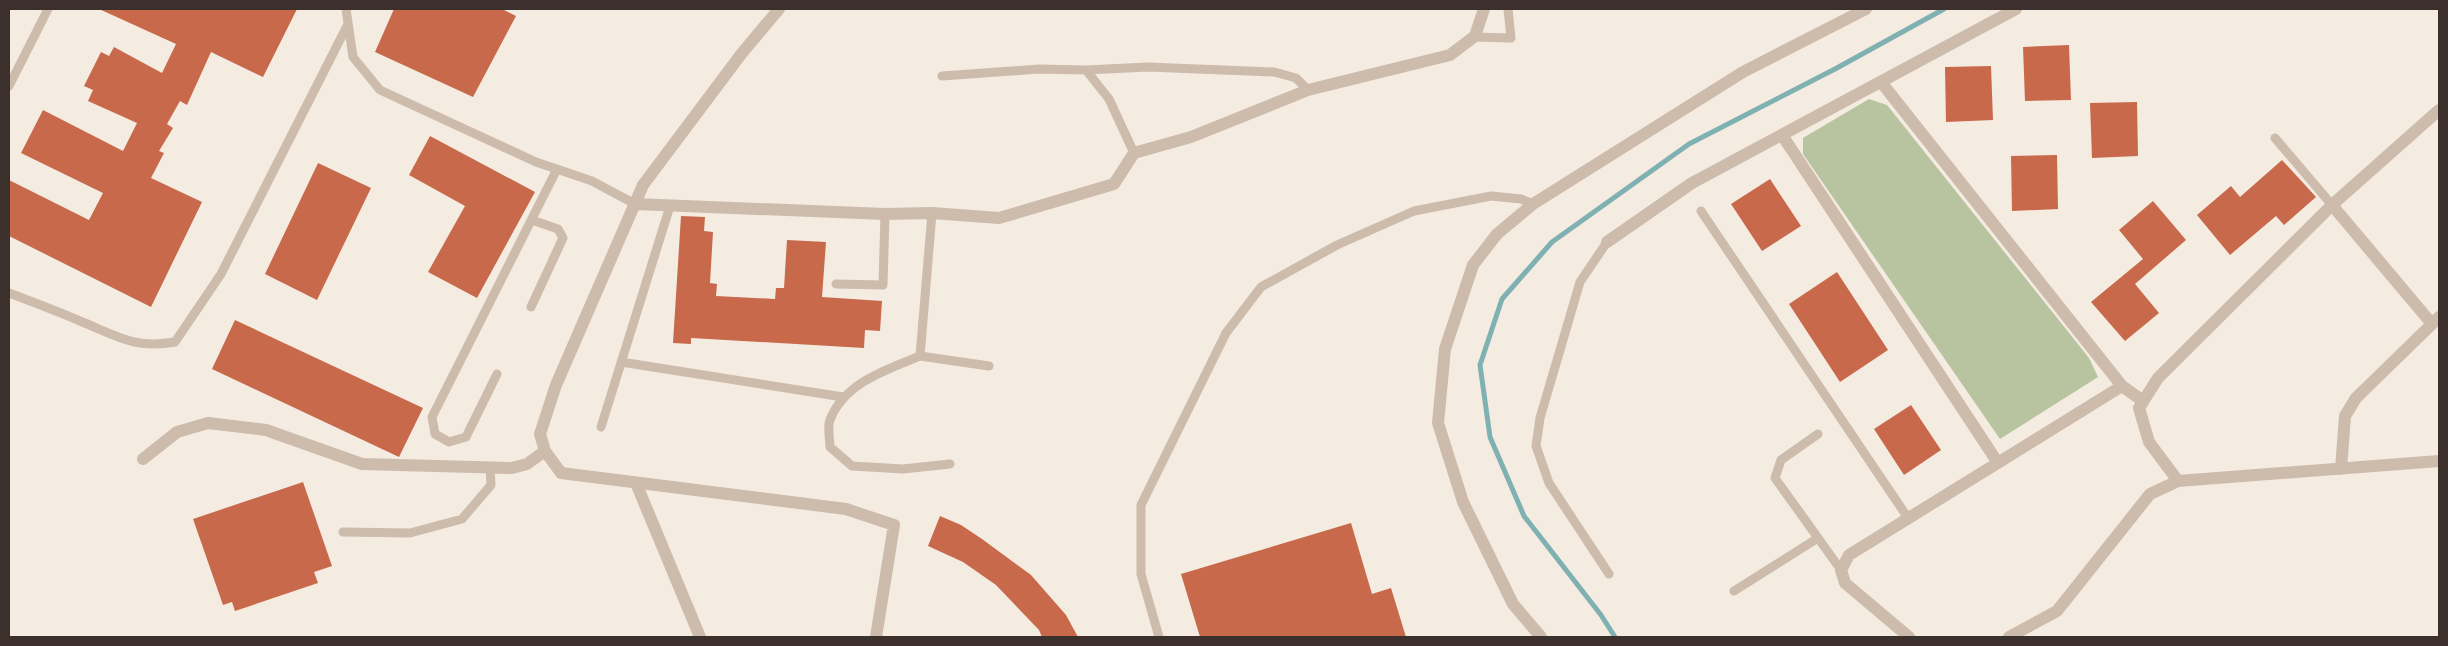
<svg xmlns="http://www.w3.org/2000/svg" width="2448" height="646" viewBox="0 0 2448 646" font-family="'PT Sans Narrow',sans-serif">
<style>
.green{fill:#b8c4a0}
.lines{fill:none;stroke-linecap:round;stroke-linejoin:round}
.stream{stroke:#7fb0b2;stroke-width:5}
.building{fill:#c8694b}
.service{stroke:#cdbbac;stroke-width:9}
.minor{stroke:#cdbbac;stroke-width:12}
</style>
<rect width="100%" height="100%" fill="#f4ebe1"/>
<path class="green" d="M1869 99 1887 105 2089 358 2098 377 2000 439 1803 154V138Z"/>
<g class="lines">
<path class="stream" d="M1615 637 1601 615 1524 516 1490 437 1480 365 1502 299 1552 242 1689 144 1835 69 1944 9"/>
</g>
<path class="building" d="M99 9H297L263 77 211 52 187 105 180 101 167 124 173 128 159 151 164 153 151 178 202 202 151 307 9 236V180L89 220 103 193 21 153 43 110 123 151 137 123 88 101 93 90 84 86 101 52 109 56 114 47 162 73 176 44Z
M394 9H502L516 16 473 97 375 52Z
M2069 45 2071 100 2025 101 2023 47Z
M1991 66 1993 120 1946 122 1945 67Z
M2137 102 2138 156 2092 158 2090 103Z
M430 136 535 192 477 298 428 272 465 206 409 175Z
M2057 155 2058 209 2012 211 2011 156Z
M2282 160 2316 197 2284 225 2276 216 2230 255 2197 215 2231 186 2240 197Z
M318 163 371 188 317 300 265 274Z
M1770 179 1801 226 1762 251 1731 204Z
M2153 201 2186 240 2135 284 2159 313 2125 341 2091 302 2143 259 2119 230Z
M681 216 705 217 704 231 713 232 710 283 717 284 716 296 775 299 776 288H784L787 240 826 242 822 297 882 301 880 331 865 330 864 348 691 338V344L673 343Z
M1837 272 1888 350 1840 382 1789 304Z
M235 320 423 408 399 457 212 369Z
M1911 405 1941 450 1904 475 1874 429Z
M303 482 332 566 314 572 318 583 235 611 232 602 223 605 193 519Z
M940 516 961 525 982 539 1031 575 1066 615 1078 637H1042L1039 630 996 585 963 562 928 546Z
M1351 523 1372 594 1391 588 1406 637H1200L1181 574Z"/>
<g class="lines">
<path class="service" d="M346 9 353 57 380 90 536 162 592 181 635 204
M1473 37 1511 38 1508 9
M1086 70 1148 67 1274 72 1296 78 1308 90
M942 76 1039 69 1086 70 1109 99 1134 153
M9 86 48 9
M2275 138 2332 205
M1701 211 1908 518
M932 213 920 356C886 370 844 383 830 420 827 427 830 439 830 447L852 466 903 469 950 464
M1607 242 1580 282 1540 418 1536 446 1549 483 1609 574
M836 284 883 285 885 214
M9 293C33 302 57 311 80 321 117 336 134 349 175 342L221 274 348 24
M531 307 563 238 558 229 532 220
M920 356 989 366
M621 362 843 397
M497 374 466 437 449 442 435 434 432 417 557 169
M601 427 670 206
M1818 434 1781 460 1775 478 1841 570
M343 532 410 533 462 519 491 485 490 467
M1734 591 1818 538
M1159 637 1141 574V505L1226 333 1261 287 1337 245 1414 211 1491 196 1521 199 1533 204"/>
<path class="minor" d="M779 9 742 53 643 185 556 385 540 434 545 451 561 473 846 509 894 525 876 637
M1881 82 2122 386 2143 401
M1782 135 1998 463
M635 204 885 214 932 213 999 218 1114 184 1134 153 1191 137 1308 90 1450 55 1475 36 1484 9
M2332 205 2432 324 2439 317
M1607 242 1692 183 2016 9
M143 459 177 432 208 423 266 430 362 464 512 468 527 464 545 451
M2341 469 2345 416 2356 398 2432 324
M2178 481 2149 442 2139 408 2158 378 2332 205 2439 110
M636 483 700 637
M1541 637 1513 604 1463 502 1438 423 1445 349 1473 265 1497 234 1533 204 1743 72 1866 9
M1909 637 1845 583 1841 570 1849 555 2122 386
M2009 637 2057 611 2150 494 2178 481 2439 461"/>
</g>
<rect width="2448" height="646" fill="none" stroke="#3b302b" stroke-width="20"/>
</svg>
